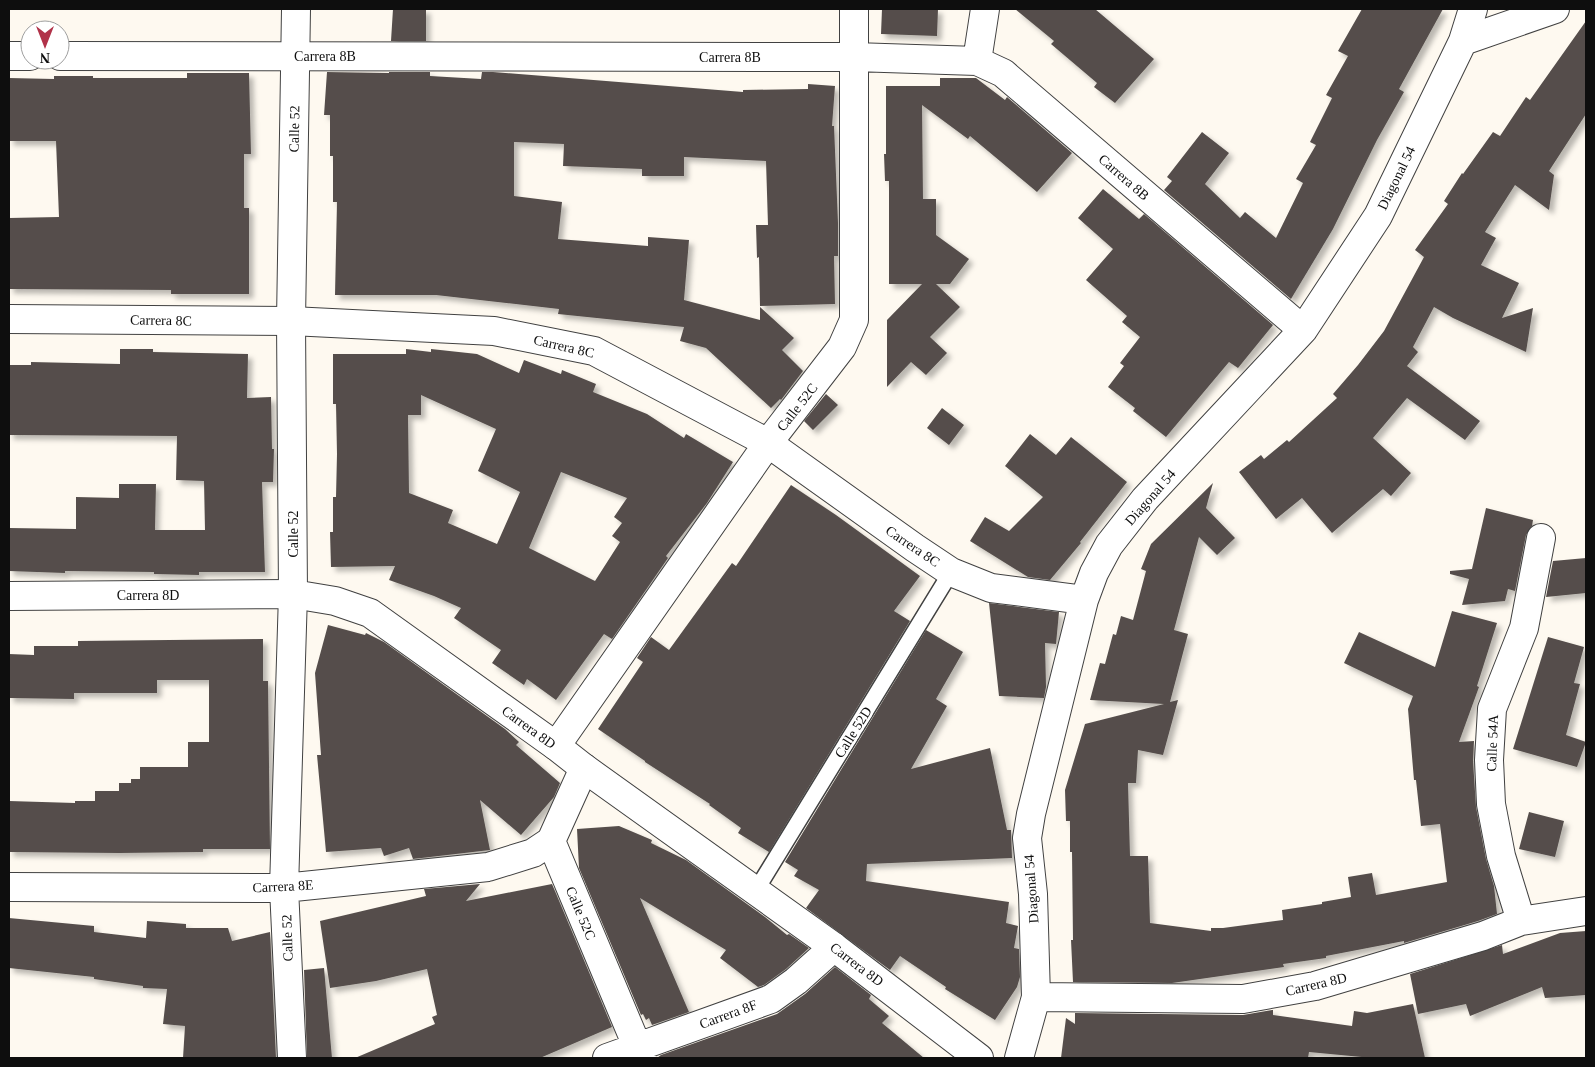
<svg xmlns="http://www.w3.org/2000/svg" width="1595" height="1067" viewBox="0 0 1595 1067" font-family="Georgia,serif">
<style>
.building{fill:#554e4b;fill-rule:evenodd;filter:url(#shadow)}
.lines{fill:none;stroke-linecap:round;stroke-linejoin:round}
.service-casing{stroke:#414141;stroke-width:18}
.minor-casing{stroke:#414141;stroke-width:30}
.tertiary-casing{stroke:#414141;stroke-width:30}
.service{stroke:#fff;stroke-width:15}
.minor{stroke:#fff;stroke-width:28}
.tertiary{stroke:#fff;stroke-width:28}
.labels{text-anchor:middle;stroke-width:5;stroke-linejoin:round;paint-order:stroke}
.street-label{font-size:14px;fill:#0e0e0e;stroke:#fff}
</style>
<defs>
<filter id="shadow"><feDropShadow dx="4.5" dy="4.5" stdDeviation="2.5" flood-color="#0004"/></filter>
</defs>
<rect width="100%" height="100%" fill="#fef9f0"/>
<path class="building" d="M393 9H426V41H391Z
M882 9H938L937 36 881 34Z
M1015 9H1095L1154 59 1115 103 1094 87 1097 83 1051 44 1054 41Z
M1362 9H1443L1399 89 1404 92 1377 140 1333 229 1291 299 1164 190 1172 181 1167 177 1202 132 1229 153 1205 184 1240 218 1245 212 1276 238 1303 183 1296 179 1316 145 1310 142 1332 98 1326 95 1348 56 1338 51Z
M1586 21V114L1549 171 1554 175 1549 210 1515 185 1485 232 1496 238 1481 265 1519 283 1502 318 1533 308 1526 352 1453 318 1434 307 1413 347 1418 352 1407 366 1480 421 1465 440 1407 398 1373 438 1411 473 1391 496 1383 489 1332 533 1302 498 1276 519 1239 472 1261 455 1264 459 1287 440 1289 442 1337 398 1333 394 1358 365 1384 331 1424 257 1415 250 1448 204 1444 201 1462 173 1463 174 1493 132 1500 136 1526 97 1530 100Z
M327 72 389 73V72H430V76L481 79 482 72H493L743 92V90L808 89V84L835 86 832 126H834L838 223V256H834L835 304 760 306 759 257 757 258 756 225H768L766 161 684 157V176H642V169L563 166 564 144 514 142V196L562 202 558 239 648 246V237L689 240 684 300 760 320V307L794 338 782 350 803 371 781 400 780 399 771 408 706 348 680 341 684 327 558 314 559 309 436 295H335L337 202H333V156H330V115H324Z
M187 73H249L251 154H244V208H249V294H171V290L9 289V218L59 217 56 141H9V78L54 79V76H93V78H187Z
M940 78H976L1005 100 1007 97 1072 153 1037 192 970 136 968 139 922 105 923 199H936V235L969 259 950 284H936L960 307 930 337 947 353 926 375 911 362 887 387V320L922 284H889V181H885L884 154H886V86H940Z
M1103 189 1139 219 1144 214 1273 325 1238 368 1229 362 1166 437 1133 411 1135 408 1108 387 1124 366 1120 363 1140 337 1122 322 1127 316 1086 280 1113 249 1078 218Z
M120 349H153V352L248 354 247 398 271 397 272 449H274L273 482H262L265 572H199V575L154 574V572L65 571V573L9 571V528L76 529V497L119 498V484H156L155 530H205L204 481 176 480 177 436 9 435V365H31V362L120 364Z
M406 349 431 352V349L477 354 519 373 524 360 561 374 562 370 596 384 593 392 647 414 684 438 686 434 733 462 707 503 666 556 668 558 612 639 604 634 556 700 527 679 524 685 492 663 501 650 454 618 461 608 434 596 389 580 395 566 331 567 330 532H333V497H336L337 454 336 404H333V354H406ZM421 395 496 429 478 471 520 492 497 544 448 523 453 510 409 493 408 415H421ZM561 472 627 498 614 517 622 523 612 536 620 542 595 581 529 548Z
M826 394 838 405 813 430 804 421Z
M942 408 964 425 949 445 927 428Z
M1030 434 1056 455 1071 437 1127 482 1080 542 1081 543 1050 580 1028 577 970 541 985 517 1009 531 1043 497 1005 466Z
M1213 483 1206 508 1235 538 1217 555 1199 537 1174 630 1188 634 1170 702 1178 700 1163 755 1138 750 1136 783H1128L1130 856H1148L1150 923 1211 931V928H1223L1283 920 1282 910 1322 904V902L1351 897 1348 877 1372 873 1376 895 1447 882 1440 824 1421 826 1416 780H1414L1408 709 1413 696 1344 663 1359 632 1435 667 1452 611 1497 623 1477 686 1479 687 1459 742 1474 741 1473 761 1476 807 1486 859 1494 886 1497 914 1478 921 1404 943V941L1326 956V958L1283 964 1284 967 1172 983 1073 982 1071 940H1073L1072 852H1070V821H1066L1065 790 1085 724 1164 704 1090 700 1100 663 1105 664 1113 634 1116 635 1121 616 1133 620 1146 571 1141 569 1151 544Z
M791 485 836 515 920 576 894 611 910 621 769 852 738 833 741 828 709 805 710 804 645 762V761L598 729 643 662 637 658 651 637 669 650 732 563 736 566Z
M1486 508 1533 520 1532 526 1526 535 1515 591 1508 589 1505 601 1462 605 1469 579 1450 574V571L1472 569Z
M1586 558V593L1546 597 1553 561Z
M989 603 1059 612 1056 644 1045 643 1046 687 1044 698 999 696Z
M328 625 365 635 366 633 384 642 505 729 519 742 516 745 560 783 554 797 521 835 480 800 490 850 413 859 409 848 384 856 381 848 326 852 317 755H321L315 673Z
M926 630 963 652 936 699 947 706 911 769 990 748 1007 830H1011L1012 858 867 864 866 881 1009 902 1006 923 1018 926 1014 948 1019 949 1020 977 1017 987 995 1020 945 989 946 987 900 956 890 970 806 908 819 890 794 876 798 870 785 862Z
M1548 637 1584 647 1574 683 1580 684 1566 735 1586 742 1577 767 1513 749Z
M263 639V681H268L270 849H203V852L119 853 9 852V801L75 803V801H95V791H119V783H131V779H140V767H188V742H209V680H157V693H74V699L9 698V654L34 655V646H78V641Z
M1529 812 1564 821 1555 857 1519 849Z
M619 826 652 840 651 843 686 860 765 917 787 935 789 934 809 948 786 969 764 985 758 987 720 958 726 950 640 898 689 1012 652 1025 649 1018 646 1020 643 1014 641 1015 579 868 577 829Z
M480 884 466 901 552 884 612 1027 540 1058H355L435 1024 432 1017 437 1015 427 969 376 981 330 988 320 921 426 896 424 889Z
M9 918 94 926V932L146 938 147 921 186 924V928H228L232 941 270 932 276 1058H183L185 1026 163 1024 167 989 143 988V986L94 979V977L9 968Z
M1586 931V995L1545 998 1542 987 1470 1016 1466 1004 1418 1014 1410 974 1502 945 1503 954 1560 933Z
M835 967 871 995 869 999 889 1016 882 1023 924 1058H657L661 1055 777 1014 805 994Z
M324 968 332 1058H307L304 970Z
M1413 1004 1425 1058H1372L1309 1052 1308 1058H1061L1066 1018 1075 1024V1013L1243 1015 1272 1010H1273V1015L1352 1026 1354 1011 1367 1013Z"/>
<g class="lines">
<defs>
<path id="service" d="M755 892 951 572"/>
<path id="minor" d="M1463 41 1555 9
M9 56H30
M60 56 854 57 977 61 1003 73 1303 330
M977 61 985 9
M9 319 291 321 494 331 594 351 768 443 915 548 951 572 991 588 1084 600
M9 596 293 594 284 888 292 1058
M556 746 768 443 842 347 854 320V9
M584 768 551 841 642 1058
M9 887 284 888 488 867 533 853 551 841
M1521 921 1501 856 1491 804 1489 760 1492 709 1524 628 1541 538
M1036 997 1243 999 1315 986 1483 936 1521 921 1586 911
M607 1058 771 999 796 981 834 947
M1019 1058 1036 997 1033 894 1027 838 1031 814 1084 600 1094 573 1109 545 1145 499 1303 330 1378 216 1463 41 1473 9"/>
<path id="tertiary" d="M296 9 291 321 293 594 335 601 370 613 556 746 584 768 834 947 979 1058"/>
</defs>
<use href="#service" class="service-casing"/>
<use href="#minor" class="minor-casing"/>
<use href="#tertiary" class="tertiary-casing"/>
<use href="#service" class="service"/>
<use href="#minor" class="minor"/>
<use href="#tertiary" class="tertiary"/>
</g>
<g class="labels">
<g class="street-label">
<text x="325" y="61">Carrera 8B</text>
<text x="730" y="62">Carrera 8B</text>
<text transform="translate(294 129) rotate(-89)" y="5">Calle 52</text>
<text transform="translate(1124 177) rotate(41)" y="5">Carrera 8B</text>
<text transform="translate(1396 178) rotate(-64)" y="5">Diagonal 54</text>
<text transform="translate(161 320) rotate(1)" y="5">Carrera 8C</text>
<text transform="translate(564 346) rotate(13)" y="5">Carrera 8C</text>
<text transform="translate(797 407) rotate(-52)" y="5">Calle 52C</text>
<text transform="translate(1150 497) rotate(-49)" y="5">Diagonal 54</text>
<text transform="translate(293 534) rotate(-90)" y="5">Calle 52</text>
<text transform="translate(913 546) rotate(34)" y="5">Carrera 8C</text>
<text x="148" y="600">Carrera 8D</text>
<text transform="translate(529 727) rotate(36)" y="5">Carrera 8D</text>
<text transform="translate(853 732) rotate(-58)" y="5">Calle 52D</text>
<text transform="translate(1492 743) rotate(-88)" y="5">Calle 54A</text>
<text transform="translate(283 886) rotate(-3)" y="5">Carrera 8E</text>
<text transform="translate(1031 889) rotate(-94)" y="5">Diagonal 54</text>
<text transform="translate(581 913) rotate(67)" y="5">Calle 52C</text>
<text transform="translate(287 938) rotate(-92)" y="5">Calle 52</text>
<text transform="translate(857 964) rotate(37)" y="5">Carrera 8D</text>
<text transform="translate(1316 984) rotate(-13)" y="5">Carrera 8D</text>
<text transform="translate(728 1014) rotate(-20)" y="5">Carrera 8F</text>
</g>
</g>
<rect width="1595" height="1067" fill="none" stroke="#0e0e0e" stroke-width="20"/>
<g transform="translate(45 45) rotate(180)"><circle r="24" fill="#ffffff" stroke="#9f9f9f"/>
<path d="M0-4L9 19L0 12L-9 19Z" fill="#b13249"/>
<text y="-8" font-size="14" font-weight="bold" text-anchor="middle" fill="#0e0e0e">N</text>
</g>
</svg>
